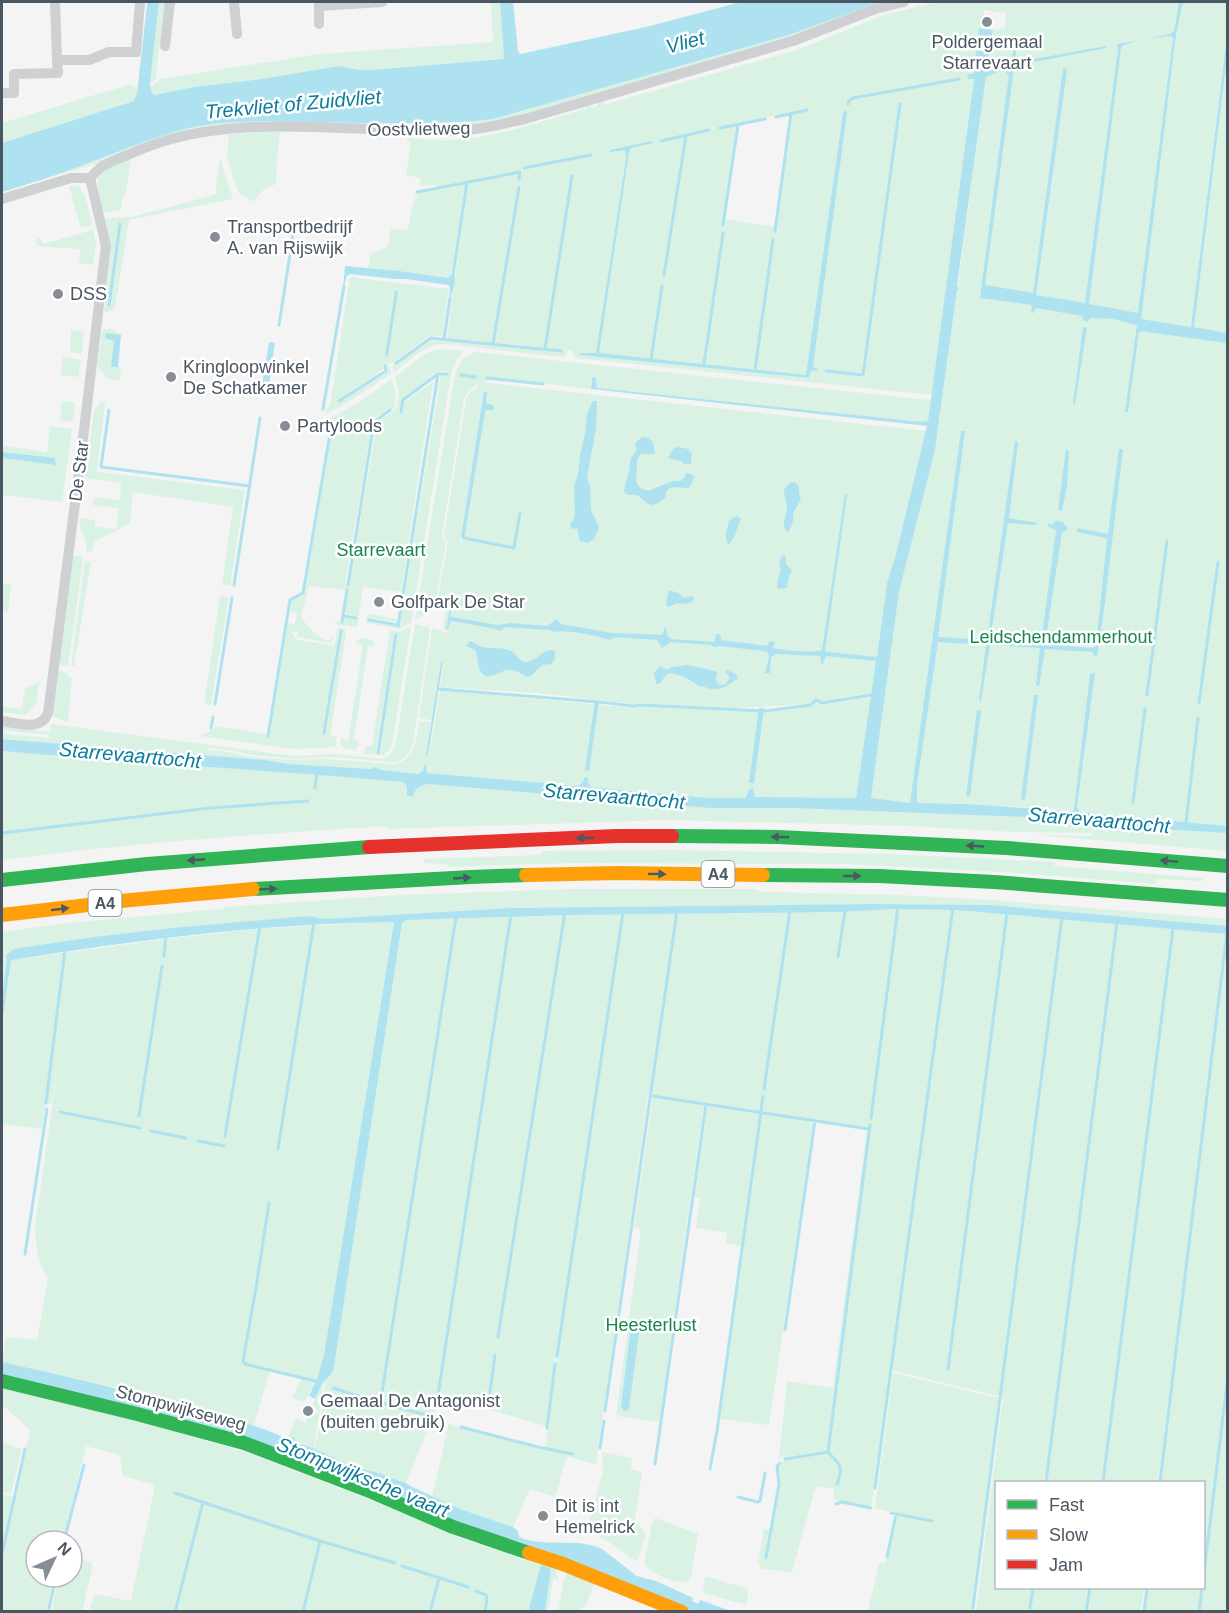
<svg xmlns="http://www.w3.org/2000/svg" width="1229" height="1613" viewBox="0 0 1229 1613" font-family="Arial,sans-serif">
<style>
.green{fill:#d9f2e3;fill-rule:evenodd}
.water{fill:#aee2f0}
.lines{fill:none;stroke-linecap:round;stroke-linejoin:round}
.stream{stroke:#aee2f0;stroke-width:3}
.street{stroke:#ced0d2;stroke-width:10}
.fast{stroke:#30b455;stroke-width:14}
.slow{stroke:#ff9f0a;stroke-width:14}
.jam{stroke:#e5322d;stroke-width:14}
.oneway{fill:#495b60}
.poi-dot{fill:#868d94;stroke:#fff;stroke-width:2}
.labels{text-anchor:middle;stroke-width:5;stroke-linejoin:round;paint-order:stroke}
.shield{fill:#fff;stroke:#808990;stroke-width:1.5}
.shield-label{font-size:16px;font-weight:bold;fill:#4a5661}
.poi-label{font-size:18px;fill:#4a5661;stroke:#fff;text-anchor:start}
.street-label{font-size:18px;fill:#4a5661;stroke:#fff}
.park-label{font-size:18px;fill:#17864f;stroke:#fff}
.water-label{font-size:20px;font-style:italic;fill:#0c7c9b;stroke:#fff}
</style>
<rect width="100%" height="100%" fill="#f4f4f4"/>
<path class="green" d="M159 2H166L162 37 159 49 156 78 151 83H150Z
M492 2H500L504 58 503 59 371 70H360L339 66 262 79 194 87 154 95 151 91V87L161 79 319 54 493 42 491 3Z
M879 2H888L792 37 518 116 461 127 223 126 12 189C37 181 61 174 86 165 125 150 164 131 206 125 243 120 279 121 315 122 375 123 434 126 493 119L792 34Z
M936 2H1179L1174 31 1171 34 1154 37 1171 36 1173 38 1139 323 1227 335V826L1079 812 1074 810 968 804 910 803 871 799 899 592 935 450 939 424 986 77 993 30 1005 28 1006 13 984 10 982 26 979 28 974 73 968 79 974 78 932 395 576 358 574 357 573 351 569 350 564 357 444 344C424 345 410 360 394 372L393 364C409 359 419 342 437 340L550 348 447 338 468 180 437 187 436 185 421 186 420 178 406 175 411 142 407 140 408 137C468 149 528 125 585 109V106L590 105 592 108 597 106 599 101 603 100 604 105 786 53 812 44 881 16ZM846 111 813 367 817 368V370H811L809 378 580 354 598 353 806 375 843 113ZM790 113 775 227 723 219 737 124Z
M1183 2H1227V37L1191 327 1140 319 1176 35Z
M1227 58V333L1194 327Z
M131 84 138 89 134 101 2 143V123Z
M264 132H280L277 158 276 184 264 189 254 202 238 192 227 156 229 134Z
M220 157 233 199 129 220 115 308 111 311 104 312 110 258 105 220 107 218 132 217 217 194 216 185Z
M131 158 126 193 124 194 120 211 106 212 103 211C93 171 95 174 131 158Z
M465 184 451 276 448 278 399 271 368 268 371 253 380 251 388 245 391 229 405 230 408 228C411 217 412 200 419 192Z
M69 186H78L84 194 93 225 81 228Z
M93 230 96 243 93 265 79 263 80 249 37 246 35 240 40 238 43 244Z
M350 277 449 289 442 336H430L332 405 344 399 388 372 387 368 390 366 391 374 338 408 326 414V409L330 406Z
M110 328 121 334V335L106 333V338L114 340 112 366 121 367 120 381 108 379 99 368H97L102 330Z
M71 330 84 332 82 354 70 352Z
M439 349 464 351 457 359 451 374 411 623 399 629 366 623 368 614 397 619 396 622 371 618 369 619 370 622 396 626 400 623 441 375 449 374 448 372 440 371 433 375 401 402V405L433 382 401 592 363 587 357 627 333 624 339 621H343L345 617 355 619 356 616 347 614 345 611 348 590 309 586 301 617C309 628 315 637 328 641L334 634 332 643 297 637 298 632 292 631 291 633 294 634V639L334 646 338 627 345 629 346 633 330 737 337 736 335 747 295 749 200 736 214 729 215 726 267 734 266 737 269 738 288 623 295 624 297 613 290 611 292 600 304 595 332 431 328 418C351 410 372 392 392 379L396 396 394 410 388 409 373 419 345 583 349 586 377 423 397 408 399 393 395 377C409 367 422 352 439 349ZM341 631 342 632 326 732 323 734 339 632Z
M476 352 931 400 928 422H922L597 388 596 378H592L591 389 486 377 487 383 926 431 896 554 887 583 872 693 822 702 816 699 810 704 737 708 641 703 633 704 537 693 440 687 444 663 441 662 432 720 419 718 432 628 448 633V631L445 630C442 624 445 616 446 609L452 606 453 602 436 608 448 542 444 535 466 400 470 392 477 388 480 379 477 385 466 394 464 399 442 536 446 544 434 609 415 620 455 374C458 363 464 355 476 352ZM484 392H485L461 548V537Z
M63 357 81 360 78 377 60 375Z
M62 401 75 403 73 422 60 420Z
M101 402H105L97 472 245 490 230 586 222 585 233 507 133 492 130 523 94 542 92 552 86 551C88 539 79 531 79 518L95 520V526L116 529 119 509 93 505 94 497 120 500 121 483 85 478 94 411Z
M50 426 72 429 62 502 2 495V458L55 465 56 460 54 458 2 452V446L47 452Z
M73 555 82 556 83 559 68 666 58 665Z
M85 561 91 562 74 666H71Z
M2 583 11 585 8 612 2 611Z
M220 596 229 597 211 705 204 704Z
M415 624 430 628 413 744 410 752 405 757 397 762H392L328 757 296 759 252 755 229 750 208 748V750L223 751 251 757 295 760 323 759 396 764C416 757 416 739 419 721H420L431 722 426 755 429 756 440 690 634 708 643 706 756 712 811 706 816 702 822 705 871 697 856 798 755 797 753 789 745 798H709L591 787 584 777 583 782 578 786 426 773 427 765H424L423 771 418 774 381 770 373 768 371 769 288 764 265 760 2 739V734L49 738V735L2 730V726L50 732 51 724 294 756 335 754 382 759 390 755 395 747Z
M411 626 392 745 390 750 383 755 364 754 365 747 372 745 390 630 399 632ZM395 634 398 635 378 754 376 752Z
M363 638C369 639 374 639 375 646H368L354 739 360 744 355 750 345 748 341 745V738L348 741 363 645 356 643 357 640Z
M58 671 67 673 68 677H72L68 722 55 717 52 714Z
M39 682 36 705 25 715 2 712V706L22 709 25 688Z
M2 751C135 763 270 770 404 782L407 786V796H413C416 787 420 786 428 784L710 808H792L1024 817 1077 821 1127 827 1227 833V851L1037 835 1093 836V833L1015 832 908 826 668 820 388 829V826C259 834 129 843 2 860Z
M673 850 887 854 1055 862 1054 866 1203 878V881L1156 879 1155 884 1003 872 847 864 574 863 449 867 447 864 424 863V859L539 855 542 854V851Z
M571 889H754L764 892 899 895 991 900 1227 919V926L991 905 871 904 512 908 324 919 308 916 181 927 6 956 7 960 2 997V932L58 924 222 909 225 907 399 895Z
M894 909 956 910 1227 934V1611H1144L1147 1588H1204V1482H1160L1201 1143 1158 1482H996V1588H1144L1141 1611H976L1003 1397 890 1370 871 1507 833 1499 834 1489 816 1486 792 1572 762 1569 758 1563 764 1529 770 1530 765 1559 767 1560 780 1485 778 1466 784 1460 827 1453 825 1451 779 1458 787 1381 833 1388 867 1129 814 1121 769 1425 720 1419 762 1111 648 1095 596 1465 567 1456 555 1497 530 1489 513 1527 460 1509 432 1497 449 1423 459 1428 545 1450 557 1358 555 1357 546 1426 463 1402V1400L439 1394 441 1378 437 1403 433 1416 406 1483 375 1472 354 1467 315 1449 324 1400 325 1381 332 1373 334 1367 402 922 406 920 571 915 842 912Z
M394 921 324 1355 316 1380 270 1369 254 1426 123 1389 2 1362 6 1337 37 1340 48 1278C38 1262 36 1246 35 1228L57 1071 51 1104 47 1103 55 1031 42 1129 2 1124V1024L11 960 165 939 256 929Z
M653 1097 704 1105 685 1234 660 1422 616 1416 641 1229 634 1227Z
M708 1105 759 1112 741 1246 726 1243 727 1233 696 1228 700 1198 693 1196Z
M893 1373 999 1398 972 1611H868L879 1563H886L897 1514 875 1508Z
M302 1378 315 1381 305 1402 300 1400 299 1402 292 1397Z
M324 1382 314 1449 293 1442 292 1437 291 1441 287 1439 296 1418 305 1423 309 1413 317 1414 318 1410 312 1405Z
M2 1387 125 1417 252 1454 378 1503 466 1540 540 1565 554 1566 559 1580 553 1579 548 1611H545V1604L529 1605 528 1611H89L95 1594 131 1601 155 1485 123 1476 120 1455 86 1446 63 1541H36V1577H54L46 1611 2 1612V1494L16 1498 30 1430 7 1409 2 1407Z
M2 1443 22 1449 11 1494 2 1492Z
M602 1452 632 1458 631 1469 642 1472 635 1519 646 1534 637 1562 609 1542 587 1530 603 1472Z
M655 1518 698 1534 691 1576 686 1582C673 1583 650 1574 644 1563L652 1524Z
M72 1558 91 1562 93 1566 82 1611H51L59 1577H72Z
M568 1571 595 1582 585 1607H582L579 1611 558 1612 564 1579Z
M705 1576 748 1589 747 1605 703 1593Z"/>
<path class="water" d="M148 2H159L150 83 151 91 154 95 194 87 262 79 339 66 360 70H371L503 59 504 58 500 2H513L518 51 520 54 646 27 741 2H879L792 34 493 119C433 126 374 123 315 122 278 121 242 120 205 125 163 132 124 150 84 165 57 175 29 184 2 192V143L134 101 137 93 147 5Z
M1179 2H1183L1176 35 1141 319 1191 327 1227 37V58L1194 327 1227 333V343L1139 331 1128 412H1125L1137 325 1113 319 1090 318 1087 322 1084 321 1082 316 1036 308 1033 313H1031L1032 305 980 298 1009 74 1006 73 1007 70H1009L1016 38 1017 39 1015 59 1018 62 1106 46V48L1019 65 1014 68 985 285 1033 293 1063 69 1065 68 1067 70 1036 295 1085 303 1118 50 1117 44 1137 41 1124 45 1121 48 1089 304 1138 313 1173 38 1171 36 1146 39 1170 34 1174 31Z
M979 28 993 30 987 67 998 70V72L986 77 957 285 959 289 957 290 935 450 899 592 871 798 910 803 961 431H965L938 637 987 640 1015 441 1018 442 1009 518 1038 523 1035 525 1008 523 990 641 1041 644 1056 530 1049 527 1047 524H1053L1055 521 1063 522 1068 529 1062 533 1045 644 1093 648 1096 646 1107 540 1106 538 1077 532V528L1108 534 1119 449H1123L1105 602 1097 656H1095L1092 652 1045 649 1039 686H1036L1040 648 990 645 981 701 979 700 986 645 938 642 917 784V803L968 804 1068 811 1074 810 1090 674 1095 673 1077 806 1079 812 1227 826V833L1127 827 1077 821 1024 817 792 808H710L428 784C420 786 416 787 413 796H407V786L403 782C269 770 135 763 2 751V739L265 760 288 764 371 769 375 767 381 770 418 774 423 771 424 765H426L427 773 578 786 583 782 584 777 588 778V783L591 787 709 798H745L747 795 749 789 753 788 755 797 856 798 876 661 826 656 822 666 820 656 776 654 771 657 770 673H765L769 657 768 653 764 651 720 646 714 647 711 645 670 642 662 648 657 640 616 637 609 640C601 636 563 629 555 632L549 630 506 627 499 631 496 629 452 621 450 623 448 629H446L450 608 452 609 450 616 452 617 498 625 511 623 547 626 557 619 560 624 612 633 662 635 665 627 666 628 667 635 671 639 714 642 716 634H720L721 640 767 646 770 641 775 642 773 648C789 651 807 653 822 650L845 494 847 495 825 651 828 652 877 657 887 583 896 554 927 426 591 389 592 378 594 377 596 378 597 388 922 422 928 421 974 79H968L967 75 974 73Z
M846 110 847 113 813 367 817 368V370L811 371 809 378 580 355V353H596L626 159 625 150 610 152V150L652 141 653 143 631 148 629 152 599 353 806 375 843 113Z
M345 266 399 271 448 278 454 272C456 282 454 290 449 299L450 287 448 285 407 279H395L350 274 347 276 343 289Z
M395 291H398L388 357 385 356Z
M1083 327 1087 328 1075 404H1073Z
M106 333 121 335 118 367H111L114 341 105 338Z
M269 342 275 343 268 391H261Z
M484 391 487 392 486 403 493 405 494 407 493 410H486L485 412 464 540 461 537Z
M593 401H597L596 429 587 477 590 486 591 510 599 527 594 539 588 543 580 541 577 528 572 529 570 525 575 516 574 486 578 475 580 456 585 434 587 414Z
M643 437 648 438 653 442 655 454H641L637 460 636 482 640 488 648 491 673 481H680L684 478 686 473 690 474 694 476 691 485 688 488 672 487 667 490 665 498C650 510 649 504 637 495H627L624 491C625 484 626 481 628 475 632 463 626 462 637 450L635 445 638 440Z
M677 447 689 449V452H692L691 464H684L681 461 668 458 673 449Z
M1066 449 1069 452 1067 486 1062 511 1058 510Z
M2 452 55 458 56 465 2 458Z
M791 482 796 483 799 486V493L801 499 793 514V521L789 531 787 532C780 522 787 518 787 508 787 501 784 497 784 489Z
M737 516 741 519C737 528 735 537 729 545 722 535 728 530 729 520Z
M782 555 786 557V564L792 571 789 576 787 588 778 589 777 586 779 575 781 571 779 563Z
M669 590 678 593 684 598 691 596 694 597V600L687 604 677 603 669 607 666 605 667 597Z
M470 641C473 642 476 645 479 646 489 650 501 646 511 651 517 654 519 662 526 662 540 661 541 647 555 651V659L551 664 542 665 531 676 526 677C521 673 513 669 507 670 498 672 486 683 480 670 477 664 478 657 475 650L466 646Z
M441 662H443L428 756 426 755Z
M688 665 715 671 718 674C715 678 715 682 720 685L726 684 729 679V676L725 672 727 670 736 674 738 678C727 686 717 694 703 686L701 687C690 680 681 674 668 673L659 684H656L654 673 660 666 667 670 673 667Z
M1034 695H1038L1025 800 1021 799Z
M595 700 599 701 589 771 585 770Z
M759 708H764L754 783H749Z
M977 710 981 711 970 796H966Z
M871 904 991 905 1227 926V934L956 910 894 909 842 912 571 915 406 920 402 923 334 1367 332 1373 322 1384 315 1399 309 1396 317 1378 324 1355 394 922C266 923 137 940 11 960L2 1024V997L7 960 6 956 13 949 94 937 181 927 308 916 324 919 512 908Z
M637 1321 640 1326 629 1408 628 1410 624 1411 621 1407 631 1326 632 1323Z
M2 1362C66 1376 130 1391 194 1409 226 1418 261 1425 290 1441L293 1437 295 1438 294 1442 315 1449 354 1467 375 1472 406 1483 410 1486 460 1509 513 1527 518 1531 519 1537C545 1548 577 1537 602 1549L637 1576 656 1581 693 1598 692 1601 698 1604 700 1600 731 1611H694L458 1524 312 1463 2 1376Z
M541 1565 551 1569 545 1611 528 1612Z"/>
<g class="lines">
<path class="stream" d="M848 104V102L853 98 959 79
M776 117 807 110
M720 128 765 119
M661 141 709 130
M524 168 591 155
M417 192 520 172 519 179
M723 225 738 125
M775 231 791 113
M453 275 467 182
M664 275 686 135
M109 305 120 224
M279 325 293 235
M444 339 450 298
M493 344 519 187
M545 349 572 176
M651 359 662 286
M396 363 431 338 561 351
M704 364 723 233
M755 370 773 240
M826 371 863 375 900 104
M461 375 475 377
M487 378 543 384
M339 401 386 371 385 366
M323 409 344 286
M109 410 101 467 250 486
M401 412 403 400 438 374H447
M464 538 514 548 520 513
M234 585 260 418
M348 585 374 422 390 410
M343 616 356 618
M369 620 398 625
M342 622 347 590
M398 626 438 374
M439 689 599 702 633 706 642 705 764 711 811 705 816 700 822 703 872 695
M1147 695 1167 541
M1199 703 1218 562
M215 704 232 598
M211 728 213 717
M324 733 341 631
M268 736 290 600 303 593 331 428 327 422
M378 753 396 635
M315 788 317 772
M1133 802 1145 709
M1186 823 1198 718
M2 833 210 808 308 801
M164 956 166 934
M838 956 845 911
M764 1089 790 910
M652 1096 869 1129
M46 1103 65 950
M60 1112 140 1128
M139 1116 162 966
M871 1118 898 907
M151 1131 186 1138
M225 1136 260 925
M198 1141 224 1146
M278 1149 314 922
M269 1203 256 1288 243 1361 245 1364 315 1381
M25 1254 47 1109
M785 1330 815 1121
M498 1337 565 912
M557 1356 623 912
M948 1369 1007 913
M333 1388 368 1399
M382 1393 456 917
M489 1398 495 1355
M381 1400 382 1403 426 1415
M437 1402 511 914
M605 1411 677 911
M461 1427 538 1447 573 1454
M547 1428 555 1364
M600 1448 604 1421
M828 1452C840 1465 844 1466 837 1484
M785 1459 828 1452 870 1125
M655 1464 706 1104
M710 1469 717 1431 763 1096
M1046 1482 1117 922
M1103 1482 1173 928
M1160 1482 1227 932
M875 1488 953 907
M175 1493 320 1541 395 1563
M738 1497 758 1502 760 1501 765 1473
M836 1504 842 1502 871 1508
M891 1513 932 1521
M64 1541 84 1465
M2 1554 25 1449
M887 1557 896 1514
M766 1558 779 1484 777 1466 780 1463
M402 1566 468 1587
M1204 1573 1228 1375
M476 1591 486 1595 487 1598 485 1612
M973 1608 1062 917
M1030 1608 1033 1588
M48 1612 56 1577
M175 1612 203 1502
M303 1612 320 1541
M430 1612 439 1578
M1086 1612 1090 1588
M1144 1612 1147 1588
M1199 1612 1202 1588"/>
<path class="street" d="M55 2 57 60
M234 2 237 34
M319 2V24
M319 6 382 2
M165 46 170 2
M2 93H14V74L58 73 57 60H89L109 52H136L140 2
M2 199 71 178H90C94 174 98 169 103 166 113 160 126 156 137 151 217 116 309 128 394 130 418 131 443 133 467 130 487 128 506 123 525 119L793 41 875 9 904 2
M2 721C17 723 41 732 48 713L78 480 106 246 90 178"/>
<path class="fast" d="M672 836 778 837 1007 848 1228 866
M763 875 879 876 994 882 1228 900
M2 880 147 864 369 847
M253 889 471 877 526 875
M2 1381 137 1414 244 1443 372 1492 453 1527 529 1553"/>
<path class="slow" d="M526 875 617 873 763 875
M2 915 131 900 253 889
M529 1553 563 1564 682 1612"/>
<path class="jam" d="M369 847 617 836H672"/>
</g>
<defs><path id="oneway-solid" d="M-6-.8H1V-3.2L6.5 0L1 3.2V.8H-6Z" transform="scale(1.5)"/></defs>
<g class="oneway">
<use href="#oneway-solid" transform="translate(780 837) rotate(-178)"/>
<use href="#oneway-solid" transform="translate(585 838) rotate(178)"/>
<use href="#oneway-solid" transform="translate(975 846) rotate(-177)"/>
<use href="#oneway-solid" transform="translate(196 860) rotate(175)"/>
<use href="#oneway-solid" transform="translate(1169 861) rotate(-175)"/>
<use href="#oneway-solid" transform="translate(657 874) rotate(1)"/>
<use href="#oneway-solid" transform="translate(852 876) rotate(1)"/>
<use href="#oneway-solid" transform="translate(462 878) rotate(-3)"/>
<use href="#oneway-solid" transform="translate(268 889) rotate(-3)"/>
<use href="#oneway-solid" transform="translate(60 909) rotate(-7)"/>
</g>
<g class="poi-dot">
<circle cx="987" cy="22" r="6"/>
<circle cx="215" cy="237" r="6"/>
<circle cx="58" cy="294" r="6"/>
<circle cx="171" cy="377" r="6"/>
<circle cx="285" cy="426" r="6"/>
<circle cx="379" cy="602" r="6"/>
<circle cx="308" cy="1411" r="6"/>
<circle cx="543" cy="1516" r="6"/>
</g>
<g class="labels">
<g class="shield">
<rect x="701.5" y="861" width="33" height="26" rx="4.5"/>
<rect x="88.5" y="890" width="33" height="26" rx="4.5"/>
</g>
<g class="shield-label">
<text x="718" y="880">A4</text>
<text x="105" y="909">A4</text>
</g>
<g class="poi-label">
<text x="987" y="48" text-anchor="middle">Poldergemaal<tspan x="987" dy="21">Starrevaart</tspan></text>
<text x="227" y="233">Transportbedrijf<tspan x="227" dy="21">A. van Rijswijk</tspan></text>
<text x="70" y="300">DSS</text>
<text x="183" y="373">Kringloopwinkel<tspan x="183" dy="21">De Schatkamer</tspan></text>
<text x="297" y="432">Partyloods</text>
<text x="391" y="608">Golfpark De Star</text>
<text x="320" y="1407">Gemaal De Antagonist<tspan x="320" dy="21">(buiten gebruik)</tspan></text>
<text x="555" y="1512">Dit is int<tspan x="555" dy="21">Hemelrick</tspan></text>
</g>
<g class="street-label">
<text transform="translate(419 129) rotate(-1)" y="6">Oostvlietweg</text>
<text transform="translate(79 471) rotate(-83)" y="6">De Star</text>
<text transform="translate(181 1408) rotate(15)" y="6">Stompwijkseweg</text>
</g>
<g class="park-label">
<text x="381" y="556">Starrevaart</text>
<text x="1061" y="643">Leidschendammerhout</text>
<text x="651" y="1331">Heesterlust</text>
</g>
<g class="water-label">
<text transform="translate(685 42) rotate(-15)" y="7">Vliet</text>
<text transform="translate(293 104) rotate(-5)" y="7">Trekvliet of Zuidvliet</text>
<text transform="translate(130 755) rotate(5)" y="7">Starrevaarttocht</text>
<text transform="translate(614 796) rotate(5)" y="7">Starrevaarttocht</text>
<text transform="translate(1099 820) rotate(5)" y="7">Starrevaarttocht</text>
<text transform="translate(363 1477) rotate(22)" y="7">Stompwijksche vaart</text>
</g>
</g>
<rect width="1229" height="1613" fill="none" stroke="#4a5661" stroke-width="6"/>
<rect x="995" y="1481" width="210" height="108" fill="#ffffff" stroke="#b7bbc0" stroke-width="1.5"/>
<rect x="1007" y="1500" width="30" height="9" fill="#30b455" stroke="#b7bbc0" stroke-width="1.5"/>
<text x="1049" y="1511" font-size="18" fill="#4a5661">Fast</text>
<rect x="1007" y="1530" width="30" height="9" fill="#ff9f0a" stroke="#b7bbc0" stroke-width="1.5"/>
<text x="1049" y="1541" font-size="18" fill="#4a5661">Slow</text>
<rect x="1007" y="1560" width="30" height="9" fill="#e5322d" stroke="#b7bbc0" stroke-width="1.5"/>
<text x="1049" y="1571" font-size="18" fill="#4a5661">Jam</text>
<g transform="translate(54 1559) rotate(46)"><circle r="28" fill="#ffffff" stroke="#b7bbc0" stroke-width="1.5"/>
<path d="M0-4.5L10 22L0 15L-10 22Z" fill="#868d94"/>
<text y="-9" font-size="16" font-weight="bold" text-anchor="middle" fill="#4a5661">N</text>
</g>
</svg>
